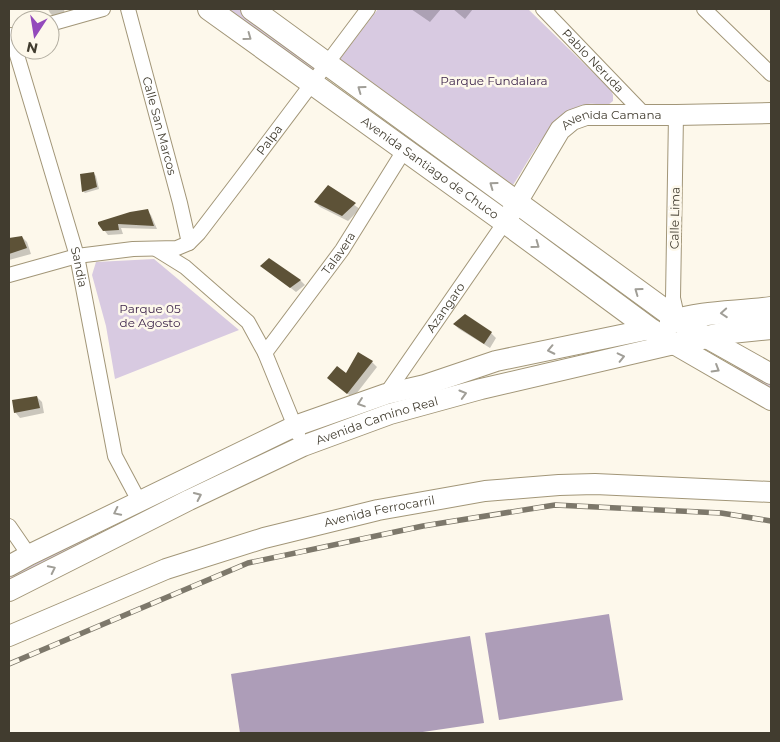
<svg xmlns="http://www.w3.org/2000/svg" width="780" height="742" viewBox="0 0 780 742" font-family="Montserrat,sans-serif">
<style>
.green{fill:#d8cae1}
.water{fill:#ad9db8}
.shadow{fill:#0003}
.building{fill:#5d5237}
.lines{fill:none;stroke-linecap:round;stroke-linejoin:round}
.street-casing{stroke:#a29678;stroke-width:16}
.secondary-casing{stroke:#a29678;stroke-width:22}
.primary-casing{stroke:#a29678;stroke-width:24}
.street{stroke:#fff;stroke-width:14}
.secondary{stroke:#fff;stroke-width:20}
.primary{stroke:#fff;stroke-width:22}
.rail-casing{stroke:#7d786b;stroke-width:5.5}
.rail{stroke:#fdf8eb;stroke-width:4;stroke-dasharray:11;stroke-linecap:butt}
.oneway{stroke:#a09e97}
.labels{text-anchor:middle;stroke-width:5;stroke-linejoin:round;paint-order:stroke}
.street-label{font-size:12px;fill:#413c2f;stroke:#fdf8eb}
.park-label{font-size:12px;fill:#3d254b;stroke:#fdf8eb}
</style>
<rect width="100%" height="100%" fill="#fdf8eb"/>
<path class="green" d="M216 9H239L317 65 310 76Z
M378 9H528L611 90 613 95V101L608 105C602 105 595 103 588 104 554 108 531 158 513 185L340 59Z
M154 259 239 330 115 379 106 326 92 275 96 262Z
M737 362 771 379V391L734 369Z
M287 442 290 447 9 587V578L148 504Z"/>
<path class="water" d="M609 614 623 700 499 720 485 633Z
M470 636 484 723 416 733H240L231 674Z"/>
<path class="shadow" d="M48 9H64L65 15 55 18 50 13Z
M411 9H441L430 22Z
M453 9H473L465 19Z
M94 174 96 176 99 189 85 193 83 191Z
M328 187 360 209 348 221 320 207 315 202Z
M147 211 151 215 157 229 121 228 123 234 108 235 104 230Z
M22 237 27 242 31 254 9 260V240Z
M262 266 300 280 305 285 296 292Z
M454 324 491 333 496 338 490 348 459 329Z
M372 362 377 367 353 398 328 378 346 374Z
M37 397 42 402 44 413 20 418 15 412Z"/>
<path class="building" d="M94 172 97 187 82 192 80 174Z
M328 185 356 203 342 216 314 202Z
M148 209 154 226 118 224 119 230 103 231 98 224V222L130 212Z
M22 236 27 248 9 254V238Z
M269 258 301 280 290 288 260 266Z
M465 314 492 332 484 344 453 324Z
M358 352 373 361 347 394 327 378 337 366 346 373Z
M37 396 40 408 14 413 12 400Z"/>
<g class="lines">
<defs>
<g id="street">
<path id="s1" d="M128 9 180 203 189 243"/>
<path id="s2" d="M543 9 644 114"/>
<path d="M704 9 771 74"/>
<path d="M50 24 103 9"/>
<path id="s3" d="M11 35 77 256 115 456 139 501"/>
<path d="M676 115 673 298 678 320"/>
<path d="M156 249 185 267 248 322 265 353 298 434"/>
<path id="s4" d="M9 275 77 256 133 249 177 248 189 243 199 233 241 178 368 9"/>
<path id="s5" d="M265 353 342 250 405 149"/>
<path id="s6" d="M386 394 505 222"/>
<path d="M9 526 29 555"/>
</g>
<g id="secondary">
<path id="s7" d="M509 216 560 130 572 120 586 115H676L771 113"/>
<path d="M705 337 771 374"/>
<path d="M9 566 29 555 295 426 386 394 425 385 496 361 650 329"/>
<path id="s8" d="M9 591 189 500 303 446 390 414 481 389 674 344 771 400"/>
<path id="s9" d="M9 636 166 569 264 538 378 510 485 491 559 485 595 484 771 492"/>
</g>
<g id="primary">
<path id="s10" d="M209 9 505 222 650 329 674 344 731 332 771 328"/>
<path d="M252 9 678 320 705 337"/>
<path d="M671 322C703 311 738 313 771 308"/>
</g>
</defs>
<use href="#street" class="street-casing"/>
<use href="#secondary" class="secondary-casing"/>
<use href="#primary" class="primary-casing"/>
<use href="#street" class="street"/>
<use href="#secondary" class="secondary"/>
<use href="#primary" class="primary"/>
<defs>
<path id="rail" d="M9 664 248 563 423 526 555 505 721 513 771 521"/>
</defs>
<use href="#rail" class="rail-casing"/>
<use href="#rail" class="rail"/>
</g>
<defs><path id="oneway-chevron" d="M-2-3.5L2.5 0L-2 3.5" fill="none" stroke-width="1.6" stroke-linecap="round" stroke-linejoin="round" transform="scale(1.25)"/></defs>
<g class="oneway">
<use href="#oneway-chevron" transform="translate(248 37) rotate(36)"/>
<use href="#oneway-chevron" transform="translate(361 89) rotate(-144)"/>
<use href="#oneway-chevron" transform="translate(493 185) rotate(-144)"/>
<use href="#oneway-chevron" transform="translate(536 245) rotate(36)"/>
<use href="#oneway-chevron" transform="translate(638 291) rotate(-144)"/>
<use href="#oneway-chevron" transform="translate(724 313) rotate(176)"/>
<use href="#oneway-chevron" transform="translate(551 350) rotate(168)"/>
<use href="#oneway-chevron" transform="translate(621 357) rotate(-13)"/>
<use href="#oneway-chevron" transform="translate(716 369) rotate(31)"/>
<use href="#oneway-chevron" transform="translate(463 394) rotate(-16)"/>
<use href="#oneway-chevron" transform="translate(361 403) rotate(161)"/>
<use href="#oneway-chevron" transform="translate(198 496) rotate(-25)"/>
<use href="#oneway-chevron" transform="translate(117 512) rotate(154)"/>
<use href="#oneway-chevron" transform="translate(52 569) rotate(-26)"/>
</g>
<g class="labels">
<g class="street-label">
<text dy="4" stroke="none"><textPath href="#s2" startOffset="72">Pablo Neruda</textPath></text>
<text dy="4" stroke="none"><textPath href="#s7" startOffset="155">Avenida Camana</textPath></text>
<text dy="4" stroke="none"><textPath href="#s1" startOffset="121">Calle San Marcos</textPath></text>
<text dy="4" stroke="none"><textPath href="#s4" startOffset="315">Palpa</textPath></text>
<text dy="4" stroke="none"><textPath href="#s10" startOffset="272">Avenida Santiago de Chuco</textPath></text>
<text transform="translate(675 218) rotate(-89)" y="4">Calle Lima</text>
<text dy="4" stroke="none"><textPath href="#s5" startOffset="124">Talavera</textPath></text>
<text dy="4" stroke="none"><textPath href="#s3" startOffset="242">Sandia</textPath></text>
<text dy="4" stroke="none"><textPath href="#s6" startOffset="105">Azangaro</textPath></text>
<text dy="4" stroke="none"><textPath href="#s8" startOffset="406">Avenida Camino Real</textPath></text>
<text dy="4" stroke="none"><textPath href="#s9" startOffset="392">Avenida Ferrocarril</textPath></text>
</g>
<g class="park-label">
<text x="494" y="85">Parque Fundalara</text>
<text x="150" y="313">Parque 05<tspan x="150" dy="14">de Agosto</tspan></text>
</g>
</g>
<rect width="780" height="742" fill="none" stroke="#413c2f" stroke-width="20"/>
<g transform="translate(35 35) rotate(192)"><circle r="24" fill="#fdf8eb" stroke="#b2ada0"/>
<path d="M0-4L9 19L0 12L-9 19Z" fill="#934abc"/>
<text y="-8" font-size="14" font-weight="bold" text-anchor="middle" fill="#413c2f">N</text>
</g>
</svg>
